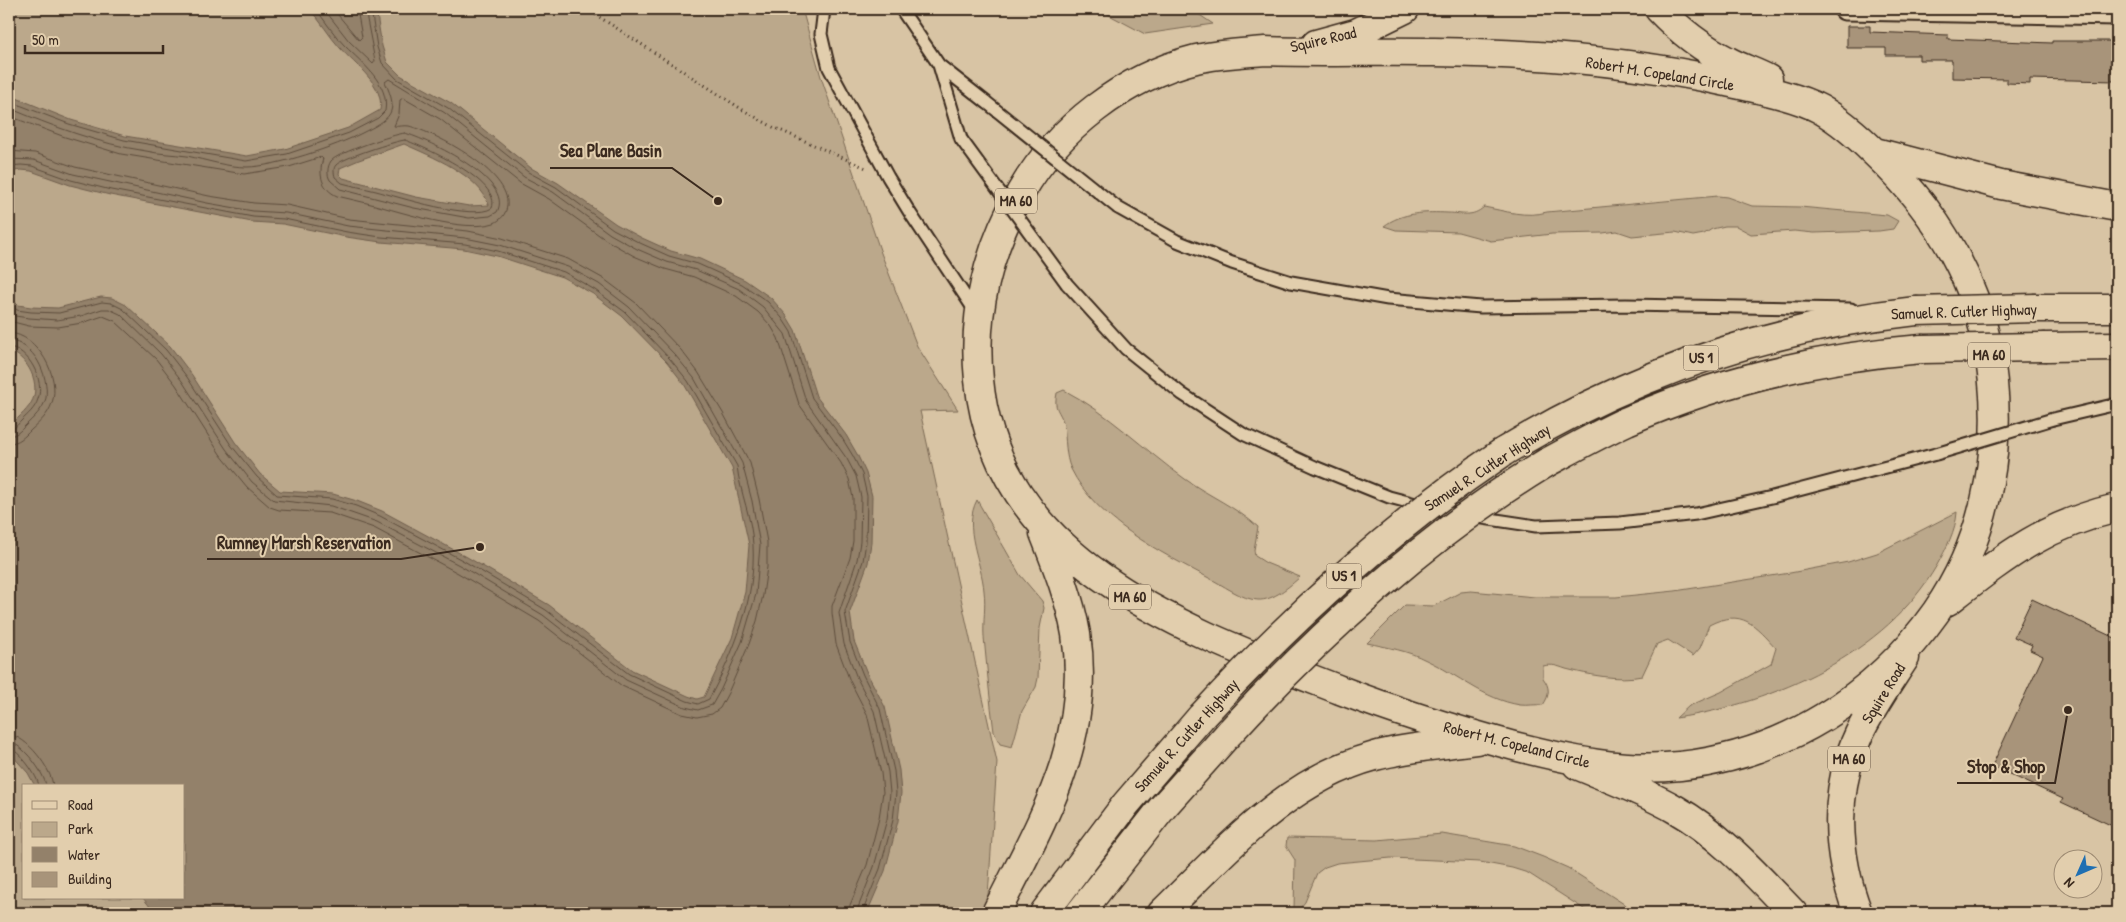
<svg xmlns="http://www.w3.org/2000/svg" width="2126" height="922" viewBox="0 0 2126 922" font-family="'Patrick Hand',sans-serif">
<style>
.green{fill:#bba88b;stroke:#7b6954;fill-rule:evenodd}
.water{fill:#93816a;stroke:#705e4c;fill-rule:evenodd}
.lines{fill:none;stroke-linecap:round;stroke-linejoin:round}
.shore{stroke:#5e4d3c;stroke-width:1}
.building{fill:#a8947a;stroke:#3b2a1e}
.lane-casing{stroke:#3b2a1e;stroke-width:15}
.street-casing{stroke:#3b2a1e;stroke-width:25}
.primary-casing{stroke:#3b2a1e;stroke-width:31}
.highway-casing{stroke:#3b2a1e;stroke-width:31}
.path{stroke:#3b2a1e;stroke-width:3;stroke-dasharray:1 4;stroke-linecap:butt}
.lane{stroke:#e2cead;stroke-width:11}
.street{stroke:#e2cead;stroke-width:21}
.primary{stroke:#e2cead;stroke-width:28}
.highway{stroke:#e2cead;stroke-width:28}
.lane-bridge-casing{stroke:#3b2a1e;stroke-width:15;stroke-linecap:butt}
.highway-bridge-casing{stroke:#3b2a1e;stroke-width:31;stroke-linecap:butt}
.lane-bridge{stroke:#e2cead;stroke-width:11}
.highway-bridge{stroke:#e2cead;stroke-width:28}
.labels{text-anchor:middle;stroke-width:4;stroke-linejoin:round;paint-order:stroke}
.shield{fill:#e2cead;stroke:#6d5b49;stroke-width:1}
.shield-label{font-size:15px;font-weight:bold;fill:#3b2a1e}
.street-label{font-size:16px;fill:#3b2a1e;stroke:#e2cead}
.leader{fill:none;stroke:#3b2a1e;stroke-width:2}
.callout-dot{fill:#3b2a1e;stroke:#e2cead;stroke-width:2}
.callout-label{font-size:18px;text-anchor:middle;font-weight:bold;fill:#3b2a1e;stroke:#e2cead;stroke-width:4;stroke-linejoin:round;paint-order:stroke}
</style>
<rect width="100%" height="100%" fill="#d8c4a4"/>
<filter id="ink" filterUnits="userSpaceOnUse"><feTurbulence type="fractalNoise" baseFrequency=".02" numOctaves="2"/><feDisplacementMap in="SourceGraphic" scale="10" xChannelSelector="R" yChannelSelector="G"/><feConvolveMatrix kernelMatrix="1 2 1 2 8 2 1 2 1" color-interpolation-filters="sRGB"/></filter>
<g filter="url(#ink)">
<path class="green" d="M9 9H802L821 77 881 253 917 346 958 410 920 411 997 762 988 896 981 913H9ZM24 786H184V898H24Z
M1098 9H1191L1213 24 1145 34Z
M1718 196 1727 197 1752 206 1800 207 1887 215 1898 221 1893 229 1879 231 1814 233 1794 231 1751 234 1736 226H1725L1712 229 1704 234 1693 236 1675 232 1632 236 1617 231 1603 233 1552 234 1491 241 1458 232 1396 230 1384 226C1402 212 1426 212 1448 213 1462 213 1472 218 1484 207 1505 211 1526 218 1547 212Z
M1064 390C1110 414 1143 449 1185 479 1209 496 1236 507 1258 527L1254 550 1255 556 1266 563 1300 577C1290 586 1273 601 1258 600 1242 600 1222 584 1207 577 1160 552 1096 520 1071 469 1065 456 1066 439 1064 425 1060 409 1053 411 1057 393Z
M977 500 1020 575 1042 601 1044 608 1040 628 1038 678 1036 687 1022 711 1012 747 1000 744 994 732C990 701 987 669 984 637 983 621 986 606 984 591 982 562 962 528 977 500Z
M1957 512C1956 530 1946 549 1937 565 1886 654 1774 703 1676 718L1689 706 1721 692 1771 664 1776 648C1755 625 1742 608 1709 625L1700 648 1693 656 1668 640 1657 644 1642 676C1619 681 1589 675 1566 669 1557 666 1553 664 1543 666V678C1550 687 1550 695 1543 705 1536 704 1527 706 1520 705 1483 699 1459 675 1426 660 1409 651 1386 647 1367 643L1405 605 1434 606 1461 592 1471 591 1535 597H1616L1675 591 1790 573 1848 562 1877 553Z
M1442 834 1514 846 1543 857 1568 868 1638 913H1590L1528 873 1512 868 1480 862 1391 858 1337 863 1325 867 1317 873 1305 902 1300 908 1294 909 1295 860 1286 846 1287 838 1377 840Z"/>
<path class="water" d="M309 9H376L382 46 387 62 400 75 451 103 531 168 558 183 616 224 642 238 671 251 700 259 745 280 771 298 786 315 795 330 816 396 846 435 857 454 866 473 872 496 871 543 868 563 850 612 854 641 867 673 885 707 899 770 901 793 898 821 885 871 867 913H155L143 898H184V786H35L28 773 9 752V427C16 419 26 412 31 403 42 385 28 357 9 351V297L18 305 31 307 58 308 101 297 112 298 126 305 170 346 192 375 235 442 260 474 280 491 333 494 357 501 382 511 467 557 549 605 632 670 688 696 697 699 704 697 732 638 745 592 749 545 732 468 684 384 667 362 622 316 593 294 562 277 497 256 464 249 381 242 346 237 283 224 252 222 110 195 70 185 31 171 21 170 9 172V95L71 120 125 136 247 156 285 149 348 128 380 110C385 85 355 65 340 48 329 36 321 21 309 9ZM404 144C431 156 479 175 489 205L469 206 416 197 343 178 339 174 340 168 359 160Z"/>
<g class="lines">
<path class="shore" d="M324 9 349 41 373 64 375 61 365 9
M333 9 359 40 362 37 357 9
M371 9 377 47 382 63 397 79 448 108 528 172 556 187 613 229 640 243 669 256 698 264 742 284 768 302 782 318 791 332 812 398 842 438 853 456 862 474 867 496 866 542 863 561 845 612 850 642 863 675 880 709 894 771 896 793 893 820 880 869 862 913
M9 101 69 124 124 140 246 161 287 154 349 133 378 118 385 111C390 84 362 63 345 46 334 35 325 21 316 9
M9 108C52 126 99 144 146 151 159 154 173 154 187 156 206 160 227 167 247 167 275 167 337 146 362 133 390 119 400 113 385 82L389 79 445 113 524 177 553 192 610 234 637 249 667 262 696 270 739 289 763 307 785 334 806 401 847 459 856 476 861 497 860 542 857 560 839 613 844 644 857 678 874 711 888 772 890 793 887 819 874 867 856 913
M9 116 65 137 121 154 244 174 289 167 321 157 323 159C318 175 322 189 337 196 348 199 360 201 371 204 402 212 463 233 494 223 501 220 506 214 507 206 511 172 436 133 409 126 404 125 399 127 394 126L399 114 400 100 403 98 440 119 520 183 549 199 606 240 634 256 665 269 694 277 736 296 758 312 771 326 778 338 799 404 841 463 849 479 853 498V541L850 558 832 606V613L836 644 850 681 867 714 881 773 883 792 879 818 867 865 850 905 849 913
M405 133C428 140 515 180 497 212L490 216 469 218 414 208 340 189 330 180C327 175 327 167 331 161 337 153 394 134 405 133Z
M405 140C424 147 502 181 492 208 473 221 399 197 376 191 364 188 353 186 342 183L335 177C334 173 333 168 336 165 342 158 395 141 405 140Z
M9 151 35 153 75 167 209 196 254 203 287 205 349 219 468 231 502 238 568 259 604 279 636 303 681 350 698 372 723 413 750 463 759 499 767 542V567L763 595 757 621 749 644 728 693 720 708 712 714 697 717 682 714 622 686 539 621 458 573 374 528 330 513 279 510 270 507 247 487 220 454 176 385 156 359 115 321 103 316 82 323 58 327 29 326 9 321
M9 159 34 160 73 174 207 203 253 211 286 213 348 226 465 238 500 245 568 267 599 284 629 307 675 355 694 378 742 463 752 501 760 545 756 594 742 642 721 689 712 705 698 710 685 707 626 680 543 615 461 566 377 522 331 506 274 500 252 482 226 449 182 381 161 354 120 314 109 309H102L81 316 57 320 29 318 15 316 9 312
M9 166 21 165 32 166 71 180 111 190 253 217 284 219 347 232 381 237 465 244 498 251 564 272 595 290 625 312 670 359 688 381 737 466C740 493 752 518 753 545 756 598 734 653 709 699L698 704 687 701 629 674 546 610 464 561 380 516 356 506 332 499 277 495 257 477 231 445 187 377 166 350 123 309 111 303 102 302 59 313 31 312 17 310 9 304
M9 333C38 334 61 377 52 403 48 415 40 422 31 430 24 437 19 443 9 443
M9 341C34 342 49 375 46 398 43 410 33 418 25 426 20 431 17 435 9 436
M9 347C29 349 45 381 38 399 35 409 28 414 21 421 17 425 15 429 9 430
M9 735C26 735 52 769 53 786
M9 742C22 743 45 773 46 786
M9 748C19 750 38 776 39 786"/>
</g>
<path class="building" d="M1847 26H1870V32L1948 35V39L2052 43V41H2117L2115 81 2030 79V84L2007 83V79L1952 78V60H1919V55H1886V48H1847Z
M2032 599 2117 639V828L2061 802 2063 799 1992 766 2043 656 2030 650 2032 645 2014 637Z"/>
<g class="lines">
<defs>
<path id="lane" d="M824 9 821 34 829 68 888 177 910 213 975 311
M901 9 939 65 961 139
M939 65 986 102
M1118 208 1177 241 1232 263 1291 282 1388 299 1481 307 1626 305 1851 309
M1067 284 1126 349 1182 394 1243 434 1315 467 1389 497 1450 513 1536 526 1620 523 1696 514 1772 497 1936 454
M2053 419 2117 404"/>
<path id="street" d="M1845 9 2117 14"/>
<path id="primary" d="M1577 765C1610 779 1644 791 1675 809 1721 835 1757 876 1793 913
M1858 913C1836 855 1832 791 1859 734 1872 707 1889 683 1905 658"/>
<path id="highway" d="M1659 9C1679 30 1702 48 1728 61 1741 68 1755 72 1768 79
M1316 44 1356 33 1405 9
M1265 51C1322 53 1378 51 1434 52 1531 53 1631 61 1727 82 1754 88 1797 96 1820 109 1841 121 1859 137 1875 153 1930 205 1971 268 1987 343 2006 435 1990 534 1936 612 1876 697 1784 755 1680 766 1622 772 1569 760 1514 746 1455 730 1397 712 1340 690 1191 632 997 566 979 380 972 314 988 249 1021 192 1058 128 1124 77 1196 59 1218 54 1242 53 1265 51Z
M1875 152 2001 185 2117 207
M2036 308H2117
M2046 347 2117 346
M1503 452C1630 375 1768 327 1916 311
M1546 463C1572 449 1599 434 1627 421 1721 380 1820 357 1922 349
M1948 601C2006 556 2044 525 2117 508
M996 913C1041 822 1092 741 1076 634 1070 599 1057 566 1044 533
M1044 913 1126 804 1201 717
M1080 913 1163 807 1231 731
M1162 913C1226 851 1286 780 1375 756 1407 747 1443 745 1477 740"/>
</defs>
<use href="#lane" class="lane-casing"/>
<use href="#street" class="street-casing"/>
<use href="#primary" class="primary-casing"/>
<use href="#highway" class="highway-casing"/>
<path class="path" d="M587 9 743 110 773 127 866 168"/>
<use href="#lane" class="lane"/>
<use href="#street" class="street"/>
<use href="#primary" class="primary"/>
<use href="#highway" class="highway"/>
<defs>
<path id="lane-bridge" d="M986 102 1118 208
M961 139 1067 284
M1936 454 2053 419"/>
<path id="highway-bridge" d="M1916 311 2036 308
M1922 349 2046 347
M1201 717C1292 618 1391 527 1503 452
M1231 731C1324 630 1428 535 1546 463"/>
</defs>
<use href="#lane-bridge" class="lane-bridge-casing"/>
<use href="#highway-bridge" class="highway-bridge-casing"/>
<use href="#lane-bridge" class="lane-bridge"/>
<use href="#highway-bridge" class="highway-bridge"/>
</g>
</g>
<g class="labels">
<g class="shield">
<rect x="995" y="188.5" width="42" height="25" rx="4"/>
<rect x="1968" y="342.5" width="42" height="25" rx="4"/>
<rect x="1683.5" y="345.5" width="35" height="25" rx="4"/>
<rect x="1326.5" y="563.5" width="35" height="25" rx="4"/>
<rect x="1109" y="584.5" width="42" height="25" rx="4"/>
<rect x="1828" y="746.5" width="42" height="25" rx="4"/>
</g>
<g class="shield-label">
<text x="1016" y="206">MA 60</text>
<text x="1989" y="360">MA 60</text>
<text x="1701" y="363">US 1</text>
<text x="1344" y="581">US 1</text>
<text x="1130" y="602">MA 60</text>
<text x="1849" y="764">MA 60</text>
</g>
<g class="street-label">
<text transform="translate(1323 39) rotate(-13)" y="6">Squire Road</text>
<text transform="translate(1660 73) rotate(9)" y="6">Robert M. Copeland Circle</text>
<text transform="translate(1964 311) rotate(-2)" y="6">Samuel R. Cutler Highway</text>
<text transform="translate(1487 467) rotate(-33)" y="6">Samuel R. Cutler Highway</text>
<text transform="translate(1883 693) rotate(-58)" y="6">Squire Road</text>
<text transform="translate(1186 735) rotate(-48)" y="6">Samuel R. Cutler Highway</text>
<text transform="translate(1517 744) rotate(14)" y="6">Robert M. Copeland Circle</text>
</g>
</g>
<path class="leader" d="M718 201L672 168H550M480 547L401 559H207M2068 710L2055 783H1957"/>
<g class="callout-dot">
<circle cx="718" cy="201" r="5"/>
<circle cx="480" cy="547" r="5"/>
<circle cx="2068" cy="710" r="5"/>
</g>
<g class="callout-label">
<text x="611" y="157">Sea Plane Basin</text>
<text x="304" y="549">Rumney Marsh Reservation</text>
<text x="2006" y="773">Stop &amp; Shop</text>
</g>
<rect width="2126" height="922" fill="none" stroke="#e2cead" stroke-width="30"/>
<rect x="15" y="15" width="2096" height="892" fill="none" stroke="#3b2a1e" stroke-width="2" filter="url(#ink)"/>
<rect x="22" y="784" width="162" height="115" fill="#e2cead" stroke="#9f8c74"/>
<rect x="32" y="801" width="25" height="8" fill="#e2cead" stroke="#9f8c74"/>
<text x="68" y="810" font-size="15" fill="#3b2a1e">Road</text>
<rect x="32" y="822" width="25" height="15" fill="#bba88b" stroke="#9f8c74"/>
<text x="68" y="834" font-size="15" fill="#3b2a1e">Park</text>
<rect x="32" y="847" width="25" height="15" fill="#93816a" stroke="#9f8c74"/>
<text x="68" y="860" font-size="15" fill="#3b2a1e">Water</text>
<rect x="32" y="872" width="25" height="15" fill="#a8947a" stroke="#9f8c74"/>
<text x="68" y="884" font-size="15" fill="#3b2a1e">Building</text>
<g transform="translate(2078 874) rotate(225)"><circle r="24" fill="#e2cead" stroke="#9f8c74"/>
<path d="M0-4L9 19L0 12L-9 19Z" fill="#1f6fb2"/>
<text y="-8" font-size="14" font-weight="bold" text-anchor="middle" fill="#3b2a1e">N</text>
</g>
<path d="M25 45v8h138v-8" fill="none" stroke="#3b2a1e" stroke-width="2.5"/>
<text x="32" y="45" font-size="15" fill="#3b2a1e" stroke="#e2cead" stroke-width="4" paint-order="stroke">50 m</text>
</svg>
